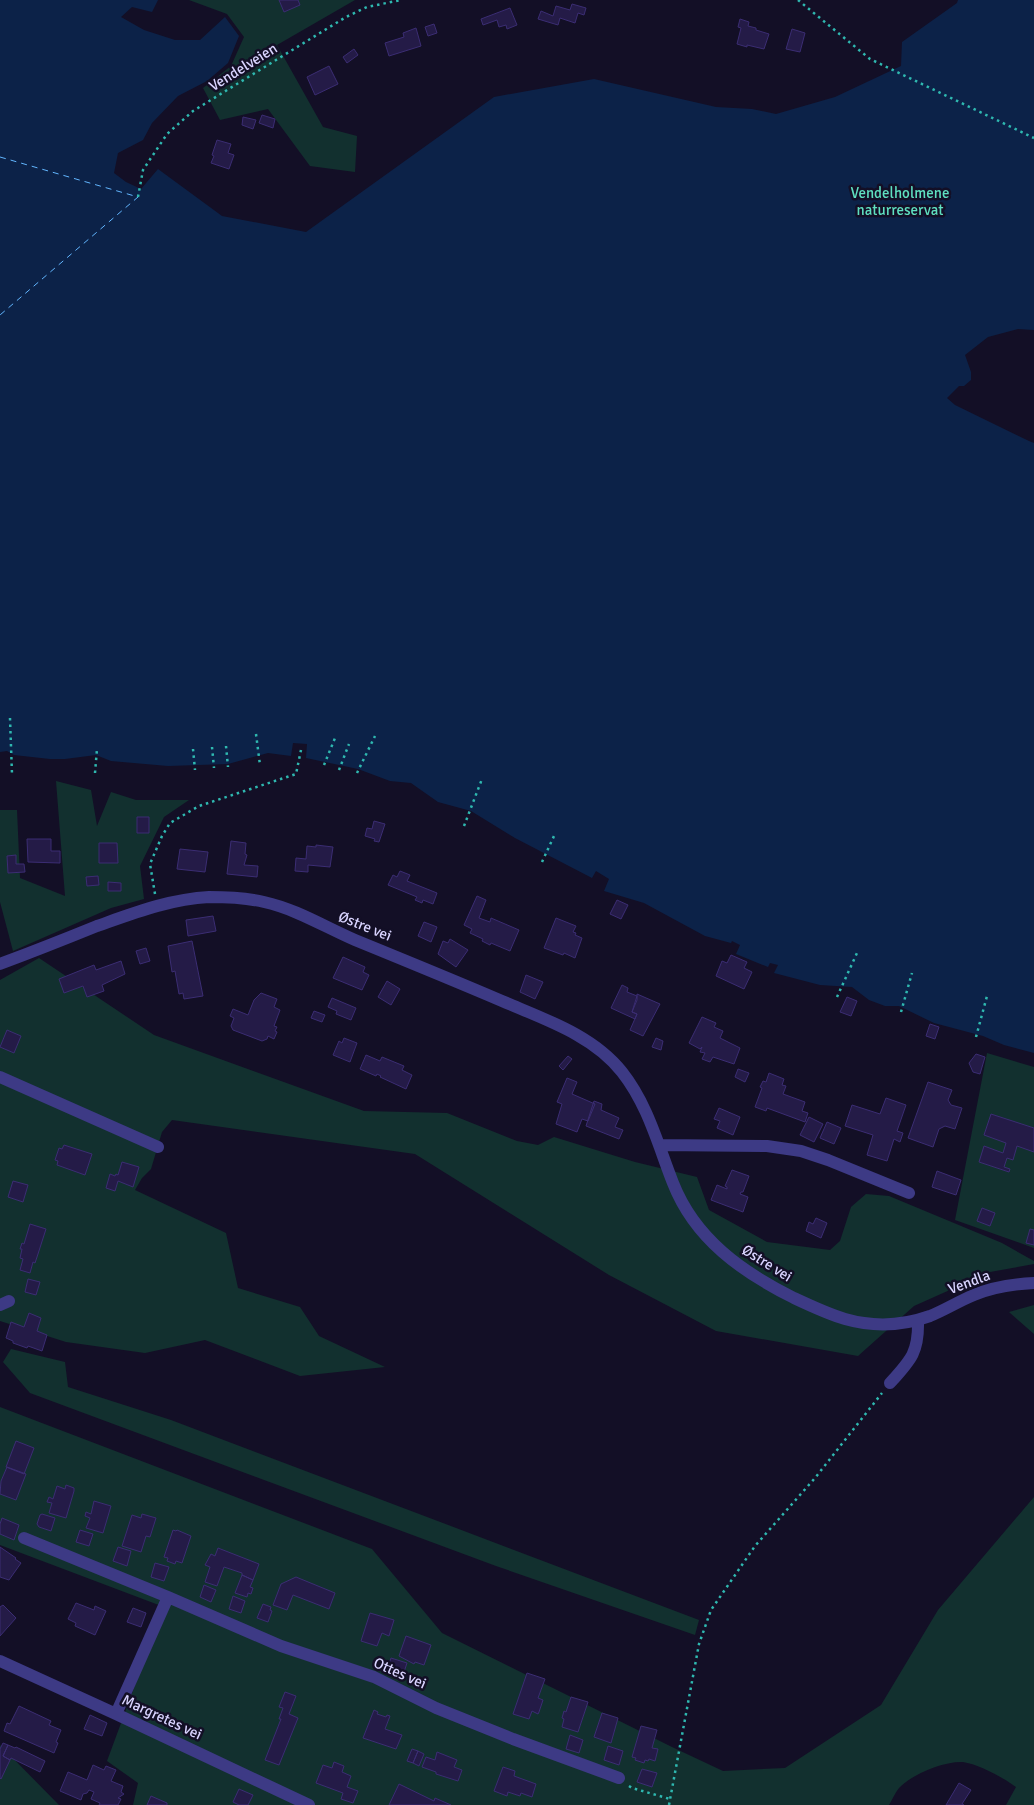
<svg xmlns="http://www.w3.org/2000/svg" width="1034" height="1805" viewBox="0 0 1034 1805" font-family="Signika,sans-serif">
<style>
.green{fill:#12302f}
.water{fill:#0c2248}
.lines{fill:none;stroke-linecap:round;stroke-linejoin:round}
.ferry{stroke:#62b6ff;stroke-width:1;stroke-dasharray:6 5;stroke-linecap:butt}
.building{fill:#241b47;stroke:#3b2d73}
.path{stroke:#2fb8b0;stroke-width:2.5;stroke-dasharray:2.5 4;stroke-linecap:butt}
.minor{stroke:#3d3a85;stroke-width:12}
.labels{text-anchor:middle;stroke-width:5;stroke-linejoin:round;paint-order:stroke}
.street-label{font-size:15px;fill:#d9d4ff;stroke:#130f26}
.park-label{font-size:15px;fill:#5fe0c0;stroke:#130f26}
</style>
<rect width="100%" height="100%" fill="#130f26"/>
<path class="green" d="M189 0H355L277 45 323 127 357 136 355 172 310 166 268 109 220 120 203 88 231 66 244 37 227 14Z
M56 781 91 790 97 826 111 792 136 800H189L164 817 140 866 144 899 111 908 13 951 0 902V810H17L20 878 65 896Z
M39 958 154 1035 364 1111 447 1113 517 1141 538 1145 554 1137 635 1162 697 1177 709 1210 767 1242 830 1250 840 1241 851 1207 866 1194 889 1196 1002 1243 1034 1261V1264L990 1272 914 1306 858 1356 716 1331 609 1275 415 1154 172 1120 162 1132 151 1169 142 1178 135 1190 226 1233 238 1288 300 1307 319 1336 385 1367 300 1376 205 1340 145 1353 66 1342 0 1321V980Z
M987 1053 1034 1067V1248L955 1220Z
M1034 1305V1334L1009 1312Z
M11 1349 65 1362 68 1387 171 1420 699 1620 695 1635 496 1566 30 1393 3 1362Z
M0 1407 372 1549 442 1633 672 1747 723 1771 785 1768 881 1705 938 1610 1034 1497V1805H1006L1016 1787C1004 1778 978 1764 963 1762 944 1761 912 1774 899 1788 895 1793 892 1800 889 1805H133L138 1783 107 1761 164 1607 0 1545Z
M0 1745 59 1805H0Z"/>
<path class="water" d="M0 0H158L152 12 132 7 121 17 144 30 175 40H200L225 17 239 36 228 63 207 81 178 96 152 123 143 140 118 153 114 173 126 182 141 189 158 169 222 216 306 232 494 97 594 79 716 107 752 109 776 114 835 97 901 66 902 42 957 3 958 0H1034V330L1018 329 988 337 965 355 971 372V380L964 386H959L947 398 955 405 1029 441 1034 443V1053L1004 1045 983 1036 934 1023 899 1006H885L869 1000 852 987 820 985 774 973 778 965 770 963 768 967 736 954 740 945 732 941 731 943 705 936 644 903 604 891 609 879 596 871 592 878 515 838 471 811 438 802 411 783 390 781 358 769 306 758 307 744 293 743 291 756 268 753 228 764 168 766 111 761 96 755 65 759H50L14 755 7 751 0 752Z"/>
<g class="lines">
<path class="ferry" d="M0 157 138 197 0 315"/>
</g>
<path class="building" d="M279 0H298L300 5 284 12Z
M572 4 586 8 584 15 578 13 575 23 560 18 558 25 538 19 541 11 553 16 556 6 570 10Z
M510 8 517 25 507 29 506 25 499 27 497 20 483 25 481 19Z
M740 19 749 22 748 26 756 28V30L769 34 764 49 747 45V47L737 44 741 28 738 27Z
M434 24 437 33 428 36 425 27Z
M416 28 421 46 389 56 385 43 404 37 403 33Z
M792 29 805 33 800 52 786 49Z
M354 49 358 55 347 63 343 57Z
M329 66 338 84 315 95 307 77Z
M262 115 275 119 273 128 259 123Z
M243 117 256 120 253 129 242 125Z
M217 140 231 144 228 153 234 155 229 169 211 163 214 156 212 155Z
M137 817H149V833H137Z
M374 821 385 824 379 842 374 841 375 839 365 836 367 828 372 829Z
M27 839H51V851H60V863L28 862Z
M231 841 246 843 245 854 247 855 244 865 258 866 257 877 227 874Z
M99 843H117L118 863H99Z
M316 845 333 847 330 867 308 865V872L295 871 296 858 306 859 307 846 316 847Z
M180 849 208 852 205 872 177 869Z
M16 855V864H24L25 872 8 873 7 856Z
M400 871 410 875 407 881 437 893 433 904 423 900 422 903 415 900 417 897 388 885 393 875 397 877Z
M98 876 99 885 87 886 86 877Z
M108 882 121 883V891H108Z
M477 896 486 900 479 918 490 922 491 918 519 930 510 951 491 943 490 945 482 941 483 939 470 933 472 929 464 925Z
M617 900 628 905 621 919 610 914Z
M213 916 216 931 188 936 186 920Z
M556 918 576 926 573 932 576 933 575 935 582 938 575 958 564 953 563 955 544 948Z
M424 922 437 927 431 942 418 936Z
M450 939 468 950 456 967 438 954 443 941 448 943Z
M192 941 203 996 184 999 183 993 179 994 175 971 172 972 168 946Z
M146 948 150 961 140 964 136 951Z
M731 955 747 962 744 968 752 972 744 989 716 976 722 961 727 963Z
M343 957 365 967 363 972 369 975 362 990 333 978Z
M121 961 125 974 102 985 104 991 87 997 83 986 64 993 59 979 94 965 96 970Z
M526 975 543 982 535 999 520 992Z
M387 981 400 989 391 1005 378 997Z
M622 985 628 988 627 992 637 996 632 1012 637 1014 635 1019 611 1008Z
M261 993 277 999 274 1007 280 1010 274 1026 277 1027 275 1031 277 1032 274 1039 268 1036 267 1039 262 1041 233 1030 231 1026 234 1018 230 1016 233 1009 248 1015 254 1000Z
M637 994 660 1004 643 1036 630 1030 637 1014 632 1012 637 1000Z
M847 997 857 1001 851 1016 840 1012Z
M332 998 356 1008 351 1020 336 1014 337 1011 328 1007Z
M314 1011 325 1015 322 1022 311 1018Z
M702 1017 716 1023 714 1027 723 1031 720 1038 740 1048 734 1064 713 1057 710 1062 702 1059 705 1053 700 1052 702 1047 700 1049 689 1043Z
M930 1024 939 1027 935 1039 926 1036Z
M7 1030 21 1036 14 1053 0 1047Z
M344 1038 357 1043 350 1062 333 1055 339 1041 342 1043Z
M656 1038 663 1041 661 1050 652 1047Z
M976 1054 985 1057 980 1074 973 1072 969 1063Z
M366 1055 380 1061 382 1057 404 1066 402 1070 412 1075 406 1089 380 1077 381 1076 377 1074 376 1076 360 1069Z
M568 1056 572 1059 563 1070 559 1066Z
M738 1069 749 1073 745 1082 735 1077Z
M769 1073 784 1079 782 1085 786 1086 783 1094 805 1102 802 1111 808 1113 805 1122 767 1108 766 1111 755 1107 762 1088 760 1087 763 1081 766 1082Z
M567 1078 577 1082 572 1094 595 1104 588 1121 582 1119 577 1132 556 1124 562 1104 557 1102Z
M928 1082 952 1090 948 1100 951 1105 962 1108 955 1129 945 1126 939 1129 933 1147 908 1138Z
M886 1098 906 1105 897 1131 903 1133 900 1142 894 1139 887 1161 867 1155 873 1135 845 1126 852 1105 880 1114Z
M594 1101 602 1104 601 1110 619 1118 615 1127 623 1130 619 1139 586 1126Z
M719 1108 740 1117 733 1135 717 1128 720 1121 714 1119Z
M991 1114 1034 1128V1152L1017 1146 1013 1160 1007 1158 1004 1167 1010 1169 1009 1172 979 1162 984 1146 1003 1153 1006 1143 984 1135Z
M809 1117 823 1124 814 1142 800 1135Z
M827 1122 841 1128 834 1144 820 1138Z
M64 1145 92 1154 85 1175 57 1165 58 1161 55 1160 59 1148 62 1149Z
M122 1162 139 1167 133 1187 118 1181 115 1191 106 1188 110 1174 115 1176 116 1174 118 1175Z
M732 1170 749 1176 743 1192H741L740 1194 748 1197 743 1212 711 1200 717 1185 727 1189V1187L725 1186Z
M937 1171 961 1180 956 1195 932 1187Z
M13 1181 28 1185 23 1202 8 1197Z
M982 1208 995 1213 990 1226 977 1221Z
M816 1218 827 1223 821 1238 806 1231 809 1222 813 1224Z
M30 1224 46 1229 37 1257 35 1263 33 1262 30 1273 20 1270 23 1259 20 1258 22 1249H20L22 1243 24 1244Z
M1030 1229 1034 1230V1245L1026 1243Z
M28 1279 40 1282 36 1295 25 1292Z
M29 1313 41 1318 37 1331 47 1335 42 1351 28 1346 27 1348 13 1343V1341L6 1338 11 1322 24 1327Z
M16 1441 34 1448 24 1474 6 1467Z
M7 1467 26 1474 16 1500 0 1494 1 1481Z
M66 1485 74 1488V1491L66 1518 49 1513 52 1503 47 1502 49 1497 53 1499 57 1486 65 1489Z
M94 1501 111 1506 103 1533 86 1528 90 1518 85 1516 86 1512 91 1514Z
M42 1514 55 1518 51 1531 39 1527 37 1524 40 1515Z
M142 1514 156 1518 150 1537 146 1536 141 1552 122 1546 132 1515 141 1518Z
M2 1518 19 1525 14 1540 0 1534V1524Z
M80 1530 93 1534 89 1546 76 1542Z
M173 1530 176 1531 177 1530 191 1536 182 1563 176 1561 175 1564 167 1561 168 1558 164 1557Z
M0 1547 16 1558 15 1559 21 1563 9 1580 0 1577Z
M118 1547 131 1551 127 1566 113 1561Z
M218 1548 259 1564 253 1580 242 1575V1573L224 1567 217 1586 205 1582 210 1567 205 1565 211 1554 215 1556Z
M155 1563 169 1567 164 1581 151 1577Z
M242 1575 253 1580 250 1587 253 1588 251 1594 248 1593 247 1597 235 1593Z
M296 1577 335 1593 329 1609 293 1595 287 1610 273 1605 281 1584Z
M204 1585 216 1590 211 1602 200 1597Z
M233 1596 245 1601 241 1613 229 1609Z
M76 1603 94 1610 95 1606 106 1611 95 1635 75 1626 76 1623 68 1619Z
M263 1604 271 1607 270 1610 272 1611 268 1622 257 1618Z
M3 1605 16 1618 0 1636V1607Z
M133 1608 146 1613 141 1627 127 1622Z
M370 1613 394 1620 389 1636 382 1633 377 1646 361 1641Z
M406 1636 431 1645 424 1665 415 1662 414 1664 399 1656Z
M391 1658 407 1663 402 1678 386 1672Z
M527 1673 545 1679 538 1698 543 1700 539 1712 538 1714 532 1711 529 1719 513 1714Z
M285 1692 296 1696 289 1714 298 1718 279 1765 265 1760 281 1719H279L283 1708 279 1707Z
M571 1697 588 1702 578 1732 562 1727 564 1719 562 1718 564 1711 566 1712Z
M19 1706 51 1721 49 1725 61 1730 56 1742 58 1743 54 1753 4 1731 7 1723 10 1724Z
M374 1710 378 1712 377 1714 386 1717 387 1715 390 1716 385 1729 402 1735 396 1749 363 1738Z
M602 1713 618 1718 611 1743 594 1737Z
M90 1715 107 1723 102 1736 84 1729Z
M641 1726 657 1730 652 1748 658 1749 655 1761 649 1759 648 1761 645 1760 644 1763 635 1760 636 1758 632 1757Z
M570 1735 583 1740 579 1753 566 1749Z
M3 1743 8 1745 3 1756 10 1760 1 1779 0 1778V1749Z
M8 1745 15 1748 16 1747 45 1761 40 1772 11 1758 10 1760 3 1756Z
M608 1746 623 1751 619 1765 604 1760Z
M412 1749 418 1751 413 1763 407 1761Z
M418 1751 424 1754 419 1766 413 1763Z
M437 1752 457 1760 454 1767 462 1770 458 1781 436 1774V1772L422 1767 426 1757 435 1760Z
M334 1762 344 1766 342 1772 351 1776 347 1787 358 1791 353 1803 341 1799 343 1793 316 1783 323 1765 332 1768Z
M93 1765 104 1770 106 1766 116 1770 111 1781 123 1786 121 1792 124 1794 118 1798 121 1799 118 1805H99L100 1803 91 1799 94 1792 89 1790 87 1793 83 1794 81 1800 60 1791 68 1772 87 1780Z
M503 1767 515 1771 514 1776 536 1784 532 1797 521 1793 520 1796 508 1792 507 1796 494 1791Z
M642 1769 657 1773 652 1787 637 1782Z
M959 1783 971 1790 962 1804 964 1805H946Z
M399 1784 434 1801 435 1798 451 1805H389Z
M239 1789 253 1795 248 1805H239L233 1802Z
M151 1796 167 1803V1805H147Z"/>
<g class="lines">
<path class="path" d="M798 0 870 59 1034 138
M138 197 143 170 167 134 193 111 346 17 367 7 401 0
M10 718 12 774
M256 734 260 765
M226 746 228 767
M212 747 214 768
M193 749 195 770
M324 765 335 738
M339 770 349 744
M95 773 97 749
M357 773 375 736
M464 826 482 779
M542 862 554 836
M155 894 150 864 162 836 170 823 199 806 296 774 301 750
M837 997 857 953
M901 1012 912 973
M976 1037 987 996
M629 1786 632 1788 670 1799
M669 1805 699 1644 711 1610 755 1546 815 1478 882 1393"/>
<path class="minor" d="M0 964C32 952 65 939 97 926 134 913 170 899 209 897 227 897 247 898 264 902 296 909 325 927 355 940 404 960 453 980 502 1001 544 1019 593 1035 622 1072 648 1105 658 1145 673 1183 695 1239 742 1272 794 1298 811 1306 828 1314 845 1319 873 1327 902 1326 930 1316 945 1310 959 1301 974 1295 993 1287 1014 1284 1034 1283
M0 1077 158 1147
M659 1145 767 1146 801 1151 828 1160 909 1193
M0 1305 9 1301
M890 1383C911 1360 919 1352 918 1320
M24 1538 168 1597 281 1646 374 1677 436 1708 513 1739 619 1778
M0 1661 116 1714 309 1805
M116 1714 168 1597"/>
</g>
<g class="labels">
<g class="street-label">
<text transform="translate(243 67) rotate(-32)" y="5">Vendelveien</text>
<text transform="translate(365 926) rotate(22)" y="5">Østre vei</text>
<text transform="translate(767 1263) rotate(32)" y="5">Østre vei</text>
<text transform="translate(969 1282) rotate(-20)" y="5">Vendla</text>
<text transform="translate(400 1673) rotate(24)" y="5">Ottes vei</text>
<text transform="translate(162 1717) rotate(25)" y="5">Margretes vei</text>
</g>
<g class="park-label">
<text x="900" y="198">Vendelholmene<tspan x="900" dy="17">naturreservat</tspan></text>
</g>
</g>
</svg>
